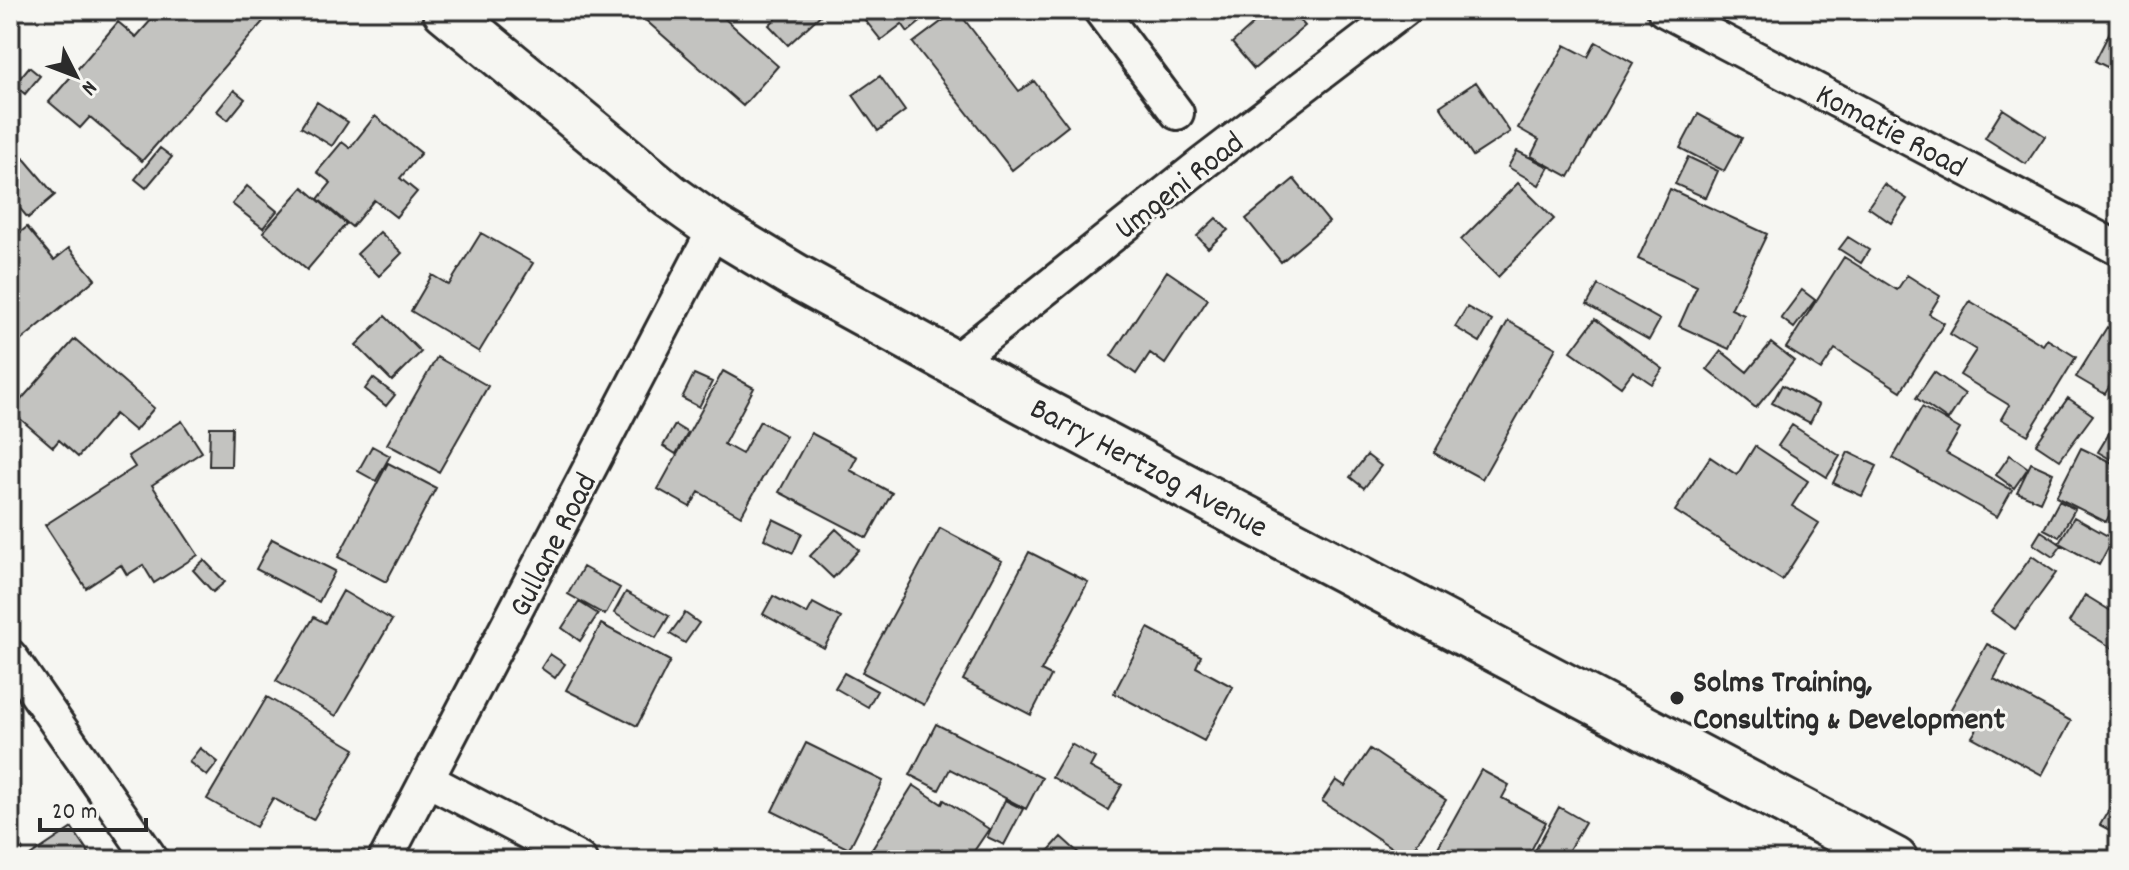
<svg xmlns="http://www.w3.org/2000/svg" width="2129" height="870" viewBox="0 0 2129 870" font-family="Dekko,sans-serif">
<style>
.building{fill:#c3c3c0;stroke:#2b2b2b;stroke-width:2}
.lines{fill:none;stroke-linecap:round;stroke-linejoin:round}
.minor-casing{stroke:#2b2b2b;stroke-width:38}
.secondary-casing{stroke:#2b2b2b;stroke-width:50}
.minor{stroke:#f6f6f2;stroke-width:32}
.secondary{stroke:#f6f6f2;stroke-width:44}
.poi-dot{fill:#2b2b2b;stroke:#f6f6f2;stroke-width:3}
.labels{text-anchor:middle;stroke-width:6;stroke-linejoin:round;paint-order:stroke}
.street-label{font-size:32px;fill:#2b2b2b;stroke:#f6f6f2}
.poi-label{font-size:32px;font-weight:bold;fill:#2b2b2b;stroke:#f6f6f2;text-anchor:start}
</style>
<rect width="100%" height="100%" fill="#f6f6f2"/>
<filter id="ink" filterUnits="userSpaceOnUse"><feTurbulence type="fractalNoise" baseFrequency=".0125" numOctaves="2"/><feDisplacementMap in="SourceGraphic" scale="16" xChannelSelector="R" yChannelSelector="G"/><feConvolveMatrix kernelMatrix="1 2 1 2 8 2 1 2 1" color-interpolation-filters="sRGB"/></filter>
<g filter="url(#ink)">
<path class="building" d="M160 10H273L142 161 90 117 80 128 49 102 118 22 136 37Z
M634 10H715L778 66 743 106Z
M785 10H826L788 45 769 25Z
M857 10H935L908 32 902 24 881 40Z
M957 10 1019 91 1034 81 1068 126 1012 170 913 43Z
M1269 10H1291L1305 26 1254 69 1232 43Z
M2119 14V73L2095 61Z
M1596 42 1633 63 1569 177 1531 156 1539 140 1518 128 1565 45 1588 57Z
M29 67 40 76 25 94 14 85Z
M880 76 905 111 878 131 853 95Z
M1476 82 1510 132 1473 156 1440 106Z
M234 90 245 99 228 120 217 111Z
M317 102 348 122 332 146 301 127Z
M2003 109 2045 136 2026 164 1985 138Z
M1698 114 1742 138 1724 171 1680 148Z
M375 116 421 153 400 178 417 192 396 217 374 200 352 227 318 199 331 183 317 172 342 142 350 148Z
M10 142 55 195 28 218 10 197Z
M160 148 172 157 146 188 135 179Z
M1517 151 1549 167 1539 185 1508 167Z
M1688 157 1718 171 1706 198 1675 184Z
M1294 179 1329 222 1281 262 1246 219Z
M1518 183 1554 219 1498 277 1461 240Z
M1884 184 1907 199 1891 223 1868 207Z
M247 186 277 211 263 228 232 204Z
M303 187 346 224 307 270 263 232Z
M1670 189 1767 234 1731 309 1744 315 1729 349 1679 326 1697 286 1638 259Z
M1216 218 1228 230 1208 248 1197 236Z
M27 227 54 260 69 248 95 279 13 347 10 343V241Z
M380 232 402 253 379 276 357 254Z
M481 233 533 263 479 352 411 311 432 275 449 285Z
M1848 237 1869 250 1861 263 1839 249Z
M1844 257 1897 290 1907 275 1940 296 1929 314 1944 323 1901 391 1835 349 1821 370 1786 348Z
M1167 271 1208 299 1165 364 1150 353 1136 374 1111 356Z
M1598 285 1660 320 1649 340 1587 305Z
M1802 290 1815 300 1794 328 1781 318Z
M1970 301 2043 345 2047 339 2076 357 2028 435 2001 419 2009 405 1960 375 1976 350 1950 334Z
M1467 307 1492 321 1480 342 1455 327Z
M385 316 421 352 392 381 356 345Z
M1595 319 1663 369 1652 384 1633 371 1621 387 1571 351Z
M1508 321 1556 348 1482 479 1434 453Z
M2107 327 2119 334V370L2105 394 2076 377Z
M75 339 154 408 135 431 115 414 78 457 59 440 53 447 11 411Z
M1771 343 1794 361 1756 408 1707 369 1721 351 1747 372Z
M437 357 488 386 439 472 387 444Z
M723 371 754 388 724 444 742 454 760 421 786 436 741 516 699 492 690 507 658 489Z
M1934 372 1965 394 1948 420 1916 398Z
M694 374 712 382 699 407 682 398Z
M373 378 395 395 386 406 365 389Z
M1782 385 1819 405 1810 423 1772 403Z
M2068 398 2093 415 2060 460 2036 444Z
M1922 407 1960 429 1946 453 2012 490 1997 517 1893 458Z
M2119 417V464L2098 452Z
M182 421 202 452 152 485 198 555 154 583 143 565 127 575 121 565 86 588 45 525 135 467 128 456Z
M675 425 688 433 676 454 663 446Z
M1792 425 1840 456 1827 477 1778 446Z
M210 427H232L231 466H209Z
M811 433 857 457 850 470 892 493 867 538 779 492Z
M372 446 390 456 376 481 358 471Z
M1755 446 1808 481 1792 506 1819 523 1782 580 1675 511 1710 457 1737 475Z
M2081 448 2119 466V496L2106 522 2056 497Z
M1848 452 1877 466 1862 496 1833 483Z
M1367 455 1381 466 1364 488 1350 477Z
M2010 455 2028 468 2014 488 1996 475Z
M388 463 436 488 386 582 338 557Z
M2031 463 2053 473 2040 502 2017 492Z
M2059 501 2075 509 2059 537 2044 529Z
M2074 517 2113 539 2099 565 2059 543Z
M773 519 802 533 793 553 764 539Z
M940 528 1002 561 924 705 862 672Z
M836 529 859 550 833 578 810 556Z
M2041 531 2062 545 2053 557 2033 544Z
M272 539 335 571 319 602 256 569Z
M1029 552 1088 582 1041 671 1051 676 1031 715 963 680Z
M2032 556 2056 573 2015 629 1991 612Z
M204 560 225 582 213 592 193 570Z
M583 567 620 588 605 615 568 594Z
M343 591 392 620 336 716 276 681 314 617 325 623Z
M626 592 669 616 656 638 614 613Z
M2085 595 2119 616V652L2069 622Z
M773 596 807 614 813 603 841 618 824 648 763 614Z
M579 602 598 614 580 641 562 628Z
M685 613 699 623 685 643 670 634Z
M601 624 670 661 637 726 566 690Z
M1148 628 1201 656 1196 667 1233 687 1204 741 1114 693Z
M1987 644 2007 655 1994 679 2071 721 2042 775 1972 737 1977 729 1948 714Z
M550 654 565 664 555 678 541 668Z
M844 673 877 691 868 707 835 688Z
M267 697 355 749 313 820 273 798 256 827 207 799Z
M936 724 1042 778 1026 809 950 769 939 790 910 775Z
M806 743 883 781 849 849 772 811Z
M1071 744 1095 758 1090 767 1122 785 1108 810 1052 777Z
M200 748 218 762 207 776 189 762Z
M1370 749 1446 800 1407 858 1322 801 1336 780 1345 786Z
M1481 770 1509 785 1502 798 1546 822 1526 860H1431Z
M913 785 942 804 944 800 989 829 968 860H885L871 851Z
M2119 792V835L2100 825Z
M1005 800 1023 809 1004 845 987 837Z
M1559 807 1585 822 1563 860H1530Z
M72 828 91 856 85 860H24Z
M10 832 23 850 10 860Z
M1061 837 1082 856 1078 860H1040Z"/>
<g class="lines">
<defs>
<path id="minor" d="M1100 10 1177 113
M1664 10 2119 249
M954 362 1203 163 1404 10
M10 656 152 860
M428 780 580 860
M385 860 715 228"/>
<path id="secondary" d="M445 10 670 196 715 228 795 276 1027 403 1895 860"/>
</defs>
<use href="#minor" class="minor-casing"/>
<use href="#secondary" class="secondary-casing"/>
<use href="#minor" class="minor"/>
<use href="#secondary" class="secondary"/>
</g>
</g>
<circle class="poi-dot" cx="1677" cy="698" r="8"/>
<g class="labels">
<g class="street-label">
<text transform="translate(1892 129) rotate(28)" y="11">Komatie Road</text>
<text transform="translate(1178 184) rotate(-38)" y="11">Umgeni Road</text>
<text transform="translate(1150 466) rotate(28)" y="11">Barry Hertzog Avenue</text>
<text transform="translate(551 544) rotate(-63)" y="11">Gullane Road</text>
</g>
<g class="poi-label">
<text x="1693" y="691">Solms Training,<tspan x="1693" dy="37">Consulting &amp; Development</tspan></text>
</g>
</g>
<rect width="2129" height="870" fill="none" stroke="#f6f6f2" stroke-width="40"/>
<rect x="20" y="20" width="2089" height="830" fill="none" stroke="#2b2b2b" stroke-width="3" filter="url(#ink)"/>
<g transform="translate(76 76) rotate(132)" stroke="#f6f6f2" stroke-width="6" paint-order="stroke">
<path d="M0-6L14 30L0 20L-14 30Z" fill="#2b2b2b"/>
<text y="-12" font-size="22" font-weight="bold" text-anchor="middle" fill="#2b2b2b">N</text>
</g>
<path d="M40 818v12h106v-12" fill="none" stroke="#2b2b2b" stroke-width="4"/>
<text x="52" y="818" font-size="24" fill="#2b2b2b" stroke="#f6f6f2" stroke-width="6" paint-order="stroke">20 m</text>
</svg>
